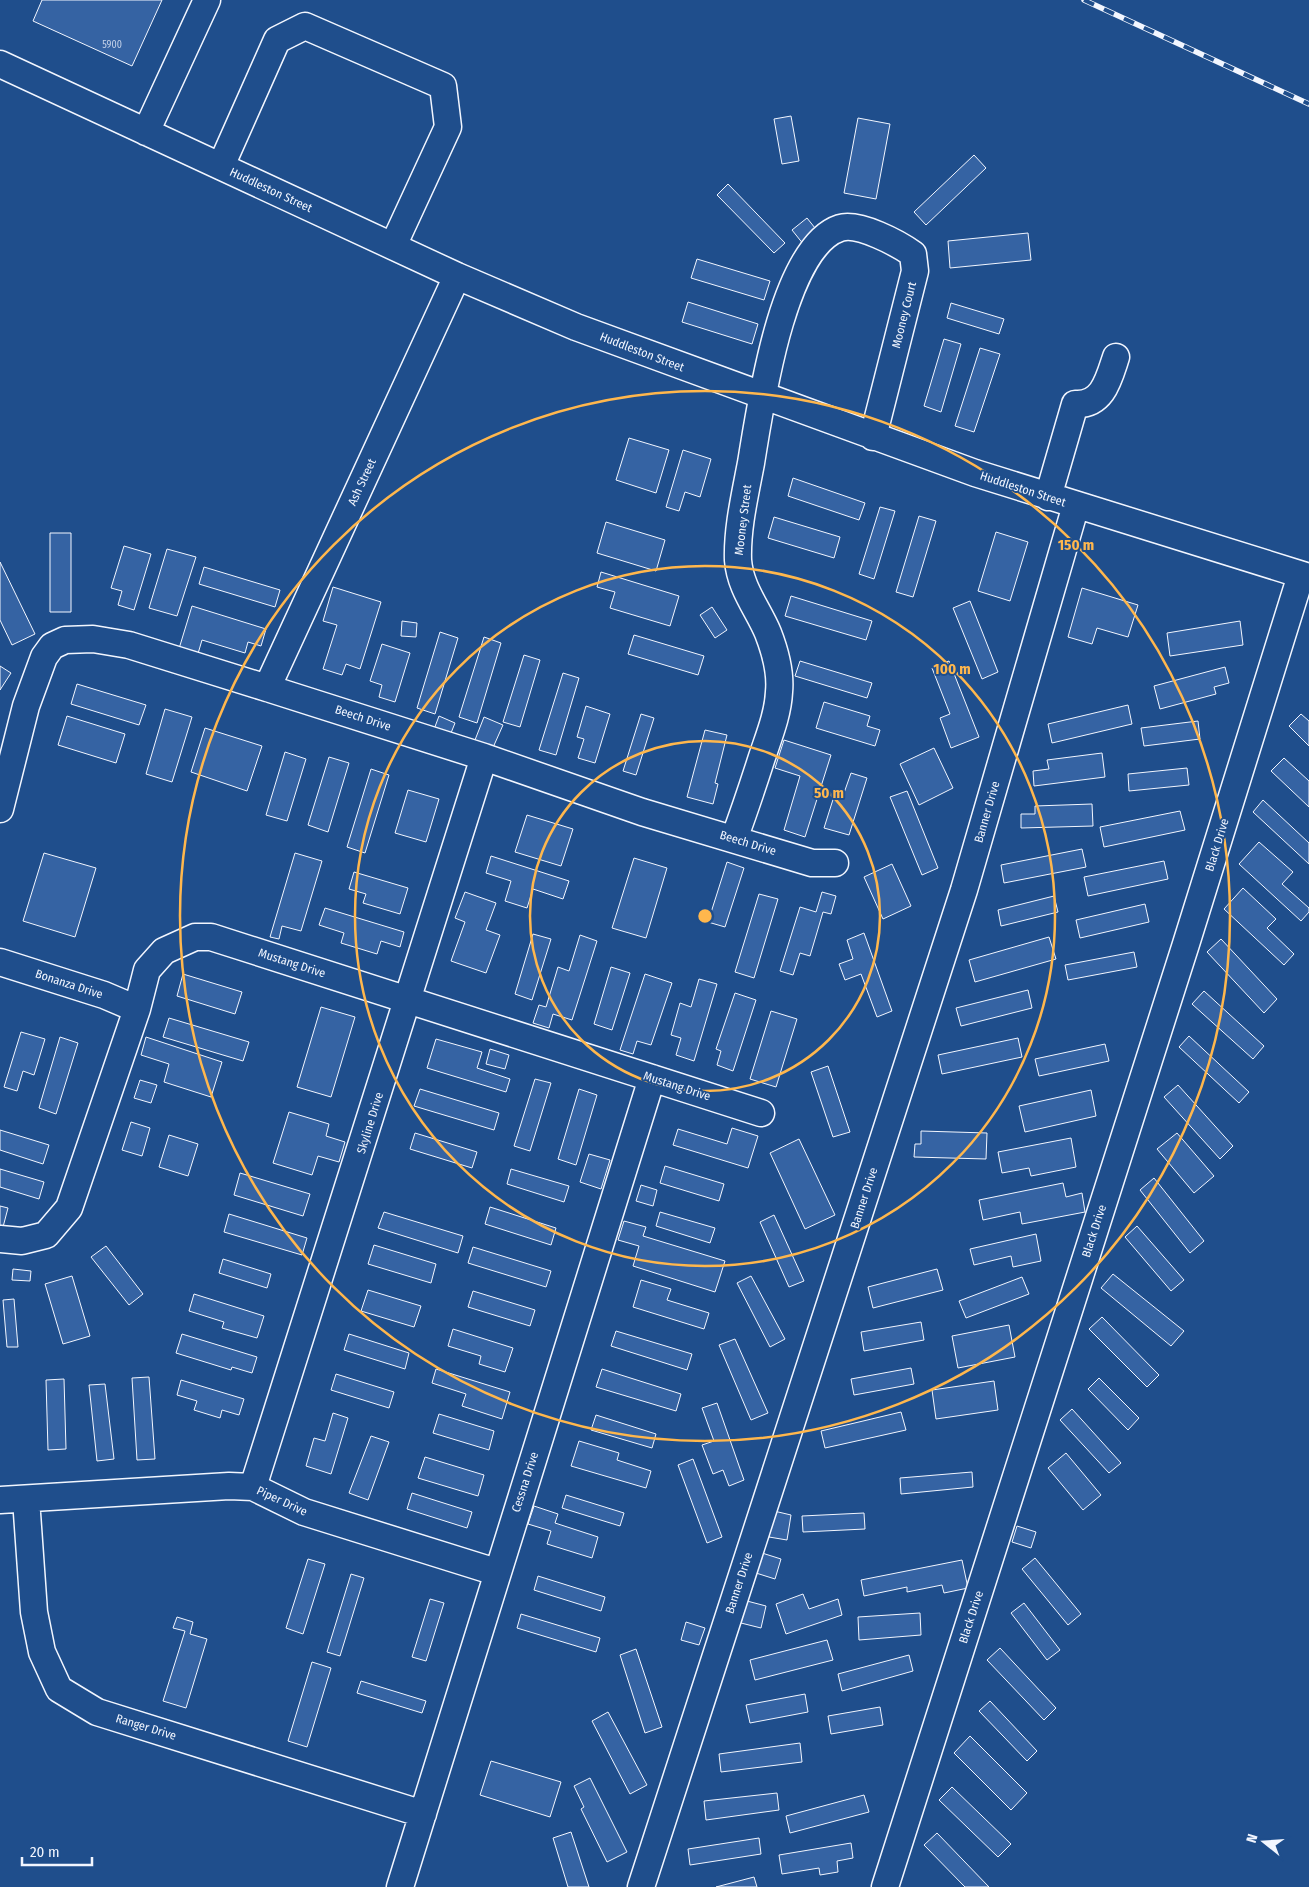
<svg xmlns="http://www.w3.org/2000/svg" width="1309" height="1887" viewBox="0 0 1309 1887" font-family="'Fira Sans Condensed',sans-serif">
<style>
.building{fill:#3563a3;stroke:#f2f6ff}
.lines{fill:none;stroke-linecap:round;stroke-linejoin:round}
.minor-casing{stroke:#f2f6ff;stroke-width:29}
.minor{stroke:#1f4e8c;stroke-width:26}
.rail-casing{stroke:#f2f6ff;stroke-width:5.5}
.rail{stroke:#1f4e8c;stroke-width:4;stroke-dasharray:11;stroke-linecap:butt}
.ring{fill:none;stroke:#ffb74d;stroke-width:2.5}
.labels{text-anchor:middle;stroke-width:4;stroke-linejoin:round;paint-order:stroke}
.number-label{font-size:10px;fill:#c3d1e8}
.street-label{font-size:12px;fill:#f2f6ff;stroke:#1f4e8c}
.centre{fill:#ffb74d;stroke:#1f4e8c;stroke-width:2.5}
.ring-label{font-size:15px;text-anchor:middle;font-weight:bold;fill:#ffb74d;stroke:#1f4e8c;stroke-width:4;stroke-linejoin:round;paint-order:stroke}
</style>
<rect width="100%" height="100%" fill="#1f4e8c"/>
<path class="building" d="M42 0H162L132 66 33 21Z
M791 116 799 161 782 164 774 119Z
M858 118 890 124 876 199 844 193Z
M974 155 986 168 926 225 914 212Z
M728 184 785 243 774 253 717 195Z
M807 218 819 233 804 245 792 230Z
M1028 233 1031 260 950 268 948 241Z
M697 259 770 281 764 300 691 278Z
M688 302 758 324 752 344 682 322Z
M951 303 1004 319 999 334 947 318Z
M944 339 961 344 941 412 924 406Z
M980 348 1000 354 974 432 955 426Z
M629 438 669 450 656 493 616 480Z
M683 450 711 459 700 497 685 492 679 511 666 507Z
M793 478 865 503 859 520 788 496Z
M880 507 895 511 874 579 859 574Z
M919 516 936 521 913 597 896 592Z
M774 517 840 537 834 558 768 538Z
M606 522 665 540 656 571 597 553Z
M996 532 1028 542 1010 601 978 591Z
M50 533H71V612H50Z
M124 546 151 554 134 610 118 605 122 591 111 588Z
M167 549 196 557 177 616 149 608Z
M0 562 35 634 12 645 0 620Z
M204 567 280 590 275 607 199 584Z
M601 572 679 596 670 626 610 608 615 592 597 587Z
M333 587 381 602 360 669 346 664 342 675 323 669 337 625 323 621Z
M1082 588 1138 605 1128 637 1097 628 1092 644 1068 637Z
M791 596 872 621 866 640 785 616Z
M970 601 998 672 982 679 953 608Z
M192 606 266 629 261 646 248 642 245 653 202 640 197 657 178 652Z
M712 607 727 630 715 638 700 615Z
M402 621 417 623 416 637 401 636Z
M1240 621 1243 645 1170 656 1167 633Z
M440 632 458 638 435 714 417 708Z
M634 635 704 656 698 675 628 654Z
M484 637 501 643 477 723 459 717Z
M382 644 410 653 395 702 379 697 382 685 370 681Z
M524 655 540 660 520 727 503 722Z
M800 661 872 683 867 698 795 676Z
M949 661 979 737 951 748 940 718 950 714 932 668Z
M0 666 11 673 0 690Z
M1225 667 1229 683 1214 687 1216 694 1160 709 1154 686Z
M563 673 579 678 556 755 539 750Z
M77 684 146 705 139 725 71 704Z
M824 702 870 716 867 726 880 730 875 746 816 728Z
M1128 705 1132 724 1052 743 1048 724Z
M586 706 610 714 595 763 578 758 584 739 577 737Z
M165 709 192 717 172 782 146 774Z
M641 714 654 718 636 775 623 771Z
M1301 714 1309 721V746L1289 726Z
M67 716 125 734 116 763 58 745Z
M439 716 455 723 449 738 433 732Z
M484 717 503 725 491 752 473 745Z
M1198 721 1200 739 1144 746 1141 728Z
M205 728 262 746 247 791 191 772Z
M705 730 727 735 715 783 718 784 713 804 687 797Z
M784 740 831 755 805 837 784 830 800 776 775 768Z
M934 748 953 788 919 805 900 764Z
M285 752 306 759 287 821 266 815Z
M1102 753 1105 777 1034 786 1033 771 1049 769 1047 760Z
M329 757 349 763 328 832 308 825Z
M1284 758 1309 781V807L1271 771Z
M1187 768 1189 785 1129 791 1128 774Z
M371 769 389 775 365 853 347 847Z
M851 773 867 778 849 835 824 828 836 790 844 793Z
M408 790 439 799 426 842 395 833Z
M907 791 938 868 922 875 890 797Z
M1263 800 1309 843V864L1253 812Z
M1092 804 1093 826 1021 828V814H1035V806Z
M1180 811 1185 830 1104 847 1100 827Z
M527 815 573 829 561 866 515 852Z
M1259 842 1293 872 1282 884 1309 908V912L1301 921 1239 864Z
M1082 849 1086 867 1004 883 1001 865Z
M44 853 96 868 75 937 23 921Z
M295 853 322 861 301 931 282 926 279 939 270 937Z
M491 856 569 881 563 899 533 889 527 908 505 901 511 881 486 873Z
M634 858 667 868 646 938 612 928Z
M1164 861 1168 879 1088 896 1084 877Z
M727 862 744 868 725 927 708 922Z
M892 864 911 906 883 919 864 877Z
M354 872 408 888 400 914 363 903 366 894 349 889Z
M1243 888 1276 919 1267 928 1294 954 1284 965 1224 909Z
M465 892 496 903 486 930 500 935 486 973 451 961 465 922 455 918Z
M822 892 836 896 831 914 823 912 810 956 800 953 793 975 780 971 800 907 816 912Z
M759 894 778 899 754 978 735 972Z
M1054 896 1058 912 1001 926 998 910Z
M1145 904 1149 922 1080 938 1076 920Z
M325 908 404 932 400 947 381 941 377 954 341 943 344 933 319 925Z
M864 933 892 1011 877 1017 861 974 845 980 839 964 853 959 847 940Z
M533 934 551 939 532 1000 515 994Z
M580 935 597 941 572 1020 553 1014 549 1028 533 1023 539 1005 546 1007 558 967 569 971Z
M1049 937 1056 959 975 982 969 960Z
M1221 939 1277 999 1264 1013 1207 952Z
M1134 952 1137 967 1068 980 1065 965Z
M611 967 630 973 612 1030 594 1024Z
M183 974 242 992 235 1014 177 996Z
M645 974 672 983 651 1045 637 1041 633 1054 620 1050Z
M699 979 717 984 694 1061 676 1055 681 1038 671 1035 680 1003 691 1007Z
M1028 990 1032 1008 961 1026 956 1008Z
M1204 991 1264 1046 1253 1059 1192 1004Z
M735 993 756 1000 733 1071 717 1065 721 1051 716 1049Z
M321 1007 355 1017 331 1097 297 1087Z
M771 1011 797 1019 776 1087 750 1079Z
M169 1018 249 1042 243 1061 163 1037Z
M21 1032 45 1039 34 1075 23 1071 17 1091 4 1087Z
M1189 1036 1249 1092 1239 1103 1179 1047Z
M60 1037 78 1043 56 1114 39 1108Z
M146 1037 222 1062 211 1097 164 1082 169 1064 141 1055Z
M1018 1038 1022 1057 942 1074 938 1055Z
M436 1039 482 1052 477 1068 510 1079 506 1092 427 1068Z
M1105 1044 1109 1061 1039 1076 1035 1059Z
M490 1049 509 1055 505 1069 486 1064Z
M828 1066 850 1132 833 1137 811 1072Z
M535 1079 551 1083 530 1151 514 1146Z
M140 1080 157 1085 151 1103 134 1098Z
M1178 1085 1233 1146 1220 1159 1164 1097Z
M420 1089 499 1113 494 1130 414 1106Z
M579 1089 597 1095 576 1165 558 1159Z
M1091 1090 1096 1116 1025 1132 1019 1106Z
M289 1112 329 1124 326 1136 345 1142 339 1162 318 1156 312 1175 273 1163Z
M131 1122 150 1128 142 1156 122 1150Z
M732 1128 758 1136 748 1168 673 1145 678 1129 727 1144Z
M0 1130 49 1145 43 1164 0 1150Z
M921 1131 987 1133 986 1159 914 1157 915 1144H921Z
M415 1133 477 1152 472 1168 410 1149Z
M1177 1133 1214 1176 1194 1193 1157 1149Z
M169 1135 198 1144 188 1176 159 1167Z
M1071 1138 1076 1167 1031 1176 1029 1168 1002 1173 998 1152Z
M799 1139 835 1215 805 1229 770 1153Z
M589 1154 610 1160 601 1189 580 1182Z
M665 1166 724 1184 719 1201 660 1183Z
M0 1169 44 1182 39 1199 0 1187Z
M511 1169 569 1186 564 1202 507 1184Z
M240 1173 310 1194 303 1216 234 1195Z
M1154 1178 1204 1241 1190 1253 1140 1190Z
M1063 1183 1066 1197 1082 1193 1085 1212 1022 1224 1020 1212 983 1220 979 1200Z
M641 1185 657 1190 653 1206 636 1201Z
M0 1206 8 1208 3 1227H0Z
M490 1207 556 1228 551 1245 485 1224Z
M384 1212 463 1236 458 1253 378 1228Z
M660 1212 715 1228 710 1243 656 1226Z
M229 1214 307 1238 302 1255 224 1232Z
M774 1215 804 1281 789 1287 760 1222Z
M624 1221 646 1227 643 1236 725 1261 715 1292 633 1266 639 1246 618 1240Z
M1137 1226 1184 1280 1171 1291 1125 1237Z
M1036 1234 1041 1261 1013 1267 1011 1256 974 1265 970 1249Z
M374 1245 436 1264 431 1283 368 1264Z
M106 1246 143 1294 129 1305 91 1257Z
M473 1247 551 1271 546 1287 468 1263Z
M223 1259 271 1274 267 1288 219 1273Z
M13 1269 31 1271 30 1281 12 1280Z
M937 1269 943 1290 873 1308 868 1287Z
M1113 1274 1184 1331 1171 1346 1101 1288Z
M72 1276 90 1336 63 1344 45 1284Z
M751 1276 785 1339 770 1347 737 1283Z
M1022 1277 1029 1294 966 1318 959 1301Z
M641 1280 671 1289 667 1300 709 1313 704 1329 633 1307Z
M368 1290 421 1306 414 1327 361 1311Z
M473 1291 535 1310 530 1326 468 1307Z
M194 1294 264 1316 257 1338 222 1328 224 1322 189 1311Z
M14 1299 18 1347H7L3 1300Z
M1102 1317 1159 1375 1147 1387 1089 1329Z
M921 1322 924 1340 864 1351 861 1332Z
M1009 1325 1015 1357 958 1368 952 1336Z
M453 1329 513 1348 505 1372 479 1364 481 1356 448 1346Z
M616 1331 692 1354 687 1370 611 1346Z
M182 1334 257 1357 252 1373 232 1367 231 1370 176 1353Z
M349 1334 409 1353 405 1369 344 1350Z
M735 1339 768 1413 751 1420 719 1345Z
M911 1368 914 1384 854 1395 851 1379Z
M436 1369 510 1392 502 1419 462 1406 466 1394 432 1383Z
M602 1369 681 1394 676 1411 596 1387Z
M336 1374 394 1392 389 1408 331 1390Z
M149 1377 155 1459 137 1460 132 1378Z
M1099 1378 1139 1418 1128 1430 1088 1389Z
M64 1379 66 1449 48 1450 46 1380Z
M181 1380 244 1399 239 1415 222 1410 220 1418 194 1410 197 1401 177 1395Z
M994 1381 998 1410 936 1419 932 1390Z
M105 1384 114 1459 97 1461 89 1385Z
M717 1403 744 1480 729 1486 723 1470 713 1474 702 1445 714 1441 702 1408Z
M1072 1409 1121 1463 1109 1473 1060 1420Z
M901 1412 906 1430 825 1448 821 1431Z
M333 1413 348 1418 331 1474 306 1466 314 1438 325 1441Z
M439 1414 494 1431 489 1450 433 1433Z
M596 1415 656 1434 652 1448 591 1430Z
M371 1436 389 1442 368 1500 349 1493Z
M579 1441 619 1453 617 1460 651 1471 646 1488 571 1466Z
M1066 1453 1101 1495 1083 1510 1048 1468Z
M425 1457 484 1475 478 1496 418 1478Z
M693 1459 722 1537 707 1543 678 1465Z
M972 1472 973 1487 901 1494 900 1478Z
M412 1493 472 1512 467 1528 407 1509Z
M566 1495 624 1513 620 1526 562 1508Z
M534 1506 558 1514 555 1523 598 1537 592 1558 547 1544 551 1531 528 1524Z
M774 1511 791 1515 787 1540 769 1537Z
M864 1513 865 1529 803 1532 802 1516Z
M1017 1526 1036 1532 1031 1548 1012 1542Z
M762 1553 781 1559 775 1579 756 1573Z
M1035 1558 1081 1614 1068 1625 1022 1569Z
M308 1559 325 1564 303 1634 286 1628Z
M962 1560 968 1588 944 1593 942 1585 907 1592V1587L864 1596 861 1580Z
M351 1574 364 1578 340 1656 327 1652Z
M538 1576 605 1597 601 1611 534 1590Z
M803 1594 809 1609 838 1599 842 1615 786 1634 776 1604Z
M430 1599 444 1603 426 1661 412 1657Z
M747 1601 766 1606 761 1628 741 1623Z
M1024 1603 1060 1650 1047 1660 1011 1613Z
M920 1613 921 1635 859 1640 858 1617Z
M521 1614 600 1638 596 1652 517 1628Z
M177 1617 193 1622 190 1634 207 1639 186 1708 163 1701 185 1631 173 1628Z
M686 1622 705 1628 699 1645 681 1640Z
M827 1640 833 1660 755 1680 750 1660Z
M1000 1648 1056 1708 1044 1720 987 1660Z
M636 1649 662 1727 645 1733 620 1655Z
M909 1655 913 1671 842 1691 838 1674Z
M312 1662 331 1668 307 1747 288 1741Z
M361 1681 426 1701 422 1713 357 1693Z
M805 1694 808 1712 750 1723 746 1705Z
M990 1701 1037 1751 1027 1761 979 1711Z
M880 1707 883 1725 831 1734 828 1716Z
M608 1712 647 1785 630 1794 592 1721Z
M970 1736 1027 1793 1011 1810 954 1753Z
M800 1743 802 1762 721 1772 719 1754Z
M491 1761 561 1782 550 1817 480 1795Z
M590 1778 627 1852 607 1862 581 1809 584 1807 574 1786Z
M952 1787 1011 1844 998 1857 939 1800Z
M777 1793 779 1810 706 1820 704 1801Z
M864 1795 869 1812 790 1833 786 1816Z
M571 1832 589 1887H568L553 1838Z
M937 1833 989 1887H965L924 1845Z
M759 1838 761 1854 690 1865 688 1849Z
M851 1843 853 1858 837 1861 838 1872 820 1875 819 1868 782 1874 779 1855Z
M754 1877 757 1887H716Z"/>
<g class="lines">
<defs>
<path id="minor" d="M0 64 457 276 576 327 975 473 1309 577
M146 132 207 0
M221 166 277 40 305 26 443 86 448 127 393 246
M1048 497 1075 404C1103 406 1109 378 1116 357
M267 688 457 276
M0 809 26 706 44 657 52 646 65 640 93 639 129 645 267 688 484 757 642 812 812 863H835
M734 839C744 812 753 785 762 757 769 736 778 714 779 692 781 672 775 651 768 633 758 609 740 588 738 560 737 528 745 495 751 463 760 409 782 247 840 228 859 222 899 244 913 254L915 271 873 437
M0 962 104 995 137 1009
M0 1239 22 1241 46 1235 69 1208 137 1009 147 970 164 951 195 937H211L761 1113
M253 1487 484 757
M26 1499 34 1612 42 1652 59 1689 97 1712 423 1814
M0 1500 229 1486 253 1487 304 1512 496 1572
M400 1887 652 1078
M641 1887 964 890 1076 505
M885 1887 1186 944 1301 575"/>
</defs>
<use href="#minor" class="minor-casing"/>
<use href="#minor" class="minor"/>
<defs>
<path id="rail" d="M1084 0 1309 104"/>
</defs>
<use href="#rail" class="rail-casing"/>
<use href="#rail" class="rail"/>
</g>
<g class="ring">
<circle cx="705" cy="916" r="175"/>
<circle cx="705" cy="916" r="350"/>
<circle cx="705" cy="916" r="525"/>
</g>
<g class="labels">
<g class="number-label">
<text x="112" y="48">5900</text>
</g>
<g class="street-label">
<text transform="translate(271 190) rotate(25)" y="4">Huddleston Street</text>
<text transform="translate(904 315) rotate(-76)" y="4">Mooney Court</text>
<text transform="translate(642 352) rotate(21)" y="4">Huddleston Street</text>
<text transform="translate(362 482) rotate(-65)" y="4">Ash Street</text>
<text transform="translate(1023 489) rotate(18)" y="4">Huddleston Street</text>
<text transform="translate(743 520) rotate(-83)" y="4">Mooney Street</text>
<text transform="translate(363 718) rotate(18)" y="4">Beech Drive</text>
<text transform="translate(987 812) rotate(-74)" y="4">Banner Drive</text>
<text transform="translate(748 843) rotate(17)" y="4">Beech Drive</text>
<text transform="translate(1217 845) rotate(-73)" y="4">Black Drive</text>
<text transform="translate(292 963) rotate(18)" y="4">Mustang Drive</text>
<text transform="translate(69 984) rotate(18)" y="4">Bonanza Drive</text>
<text transform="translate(677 1086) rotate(18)" y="4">Mustang Drive</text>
<text transform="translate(370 1123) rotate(-73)" y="4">Skyline Drive</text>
<text transform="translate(864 1198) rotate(-72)" y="4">Banner Drive</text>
<text transform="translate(1094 1231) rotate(-72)" y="4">Black Drive</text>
<text transform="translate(525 1482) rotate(-72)" y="4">Cessna Drive</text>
<text transform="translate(282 1501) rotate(25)" y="4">Piper Drive</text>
<text transform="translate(739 1583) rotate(-72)" y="4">Banner Drive</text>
<text transform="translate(971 1617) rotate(-72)" y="4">Black Drive</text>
<text transform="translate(146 1727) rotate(17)" y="4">Ranger Drive</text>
</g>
</g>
<circle cx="705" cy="916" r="8" class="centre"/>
<g class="ring-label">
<text x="1076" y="550">150 m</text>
<text x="952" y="674">100 m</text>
<text x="829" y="798">50 m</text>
</g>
<g transform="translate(1264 1842) rotate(287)" stroke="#1f4e8c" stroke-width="4" paint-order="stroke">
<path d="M0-4L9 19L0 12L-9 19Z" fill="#f2f6ff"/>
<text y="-8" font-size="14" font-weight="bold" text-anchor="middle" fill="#f2f6ff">N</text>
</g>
<path d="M22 1857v8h70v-8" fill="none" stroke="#f2f6ff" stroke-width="2.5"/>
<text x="30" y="1857" font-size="15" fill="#f2f6ff" stroke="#1f4e8c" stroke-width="4" paint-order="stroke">20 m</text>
</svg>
